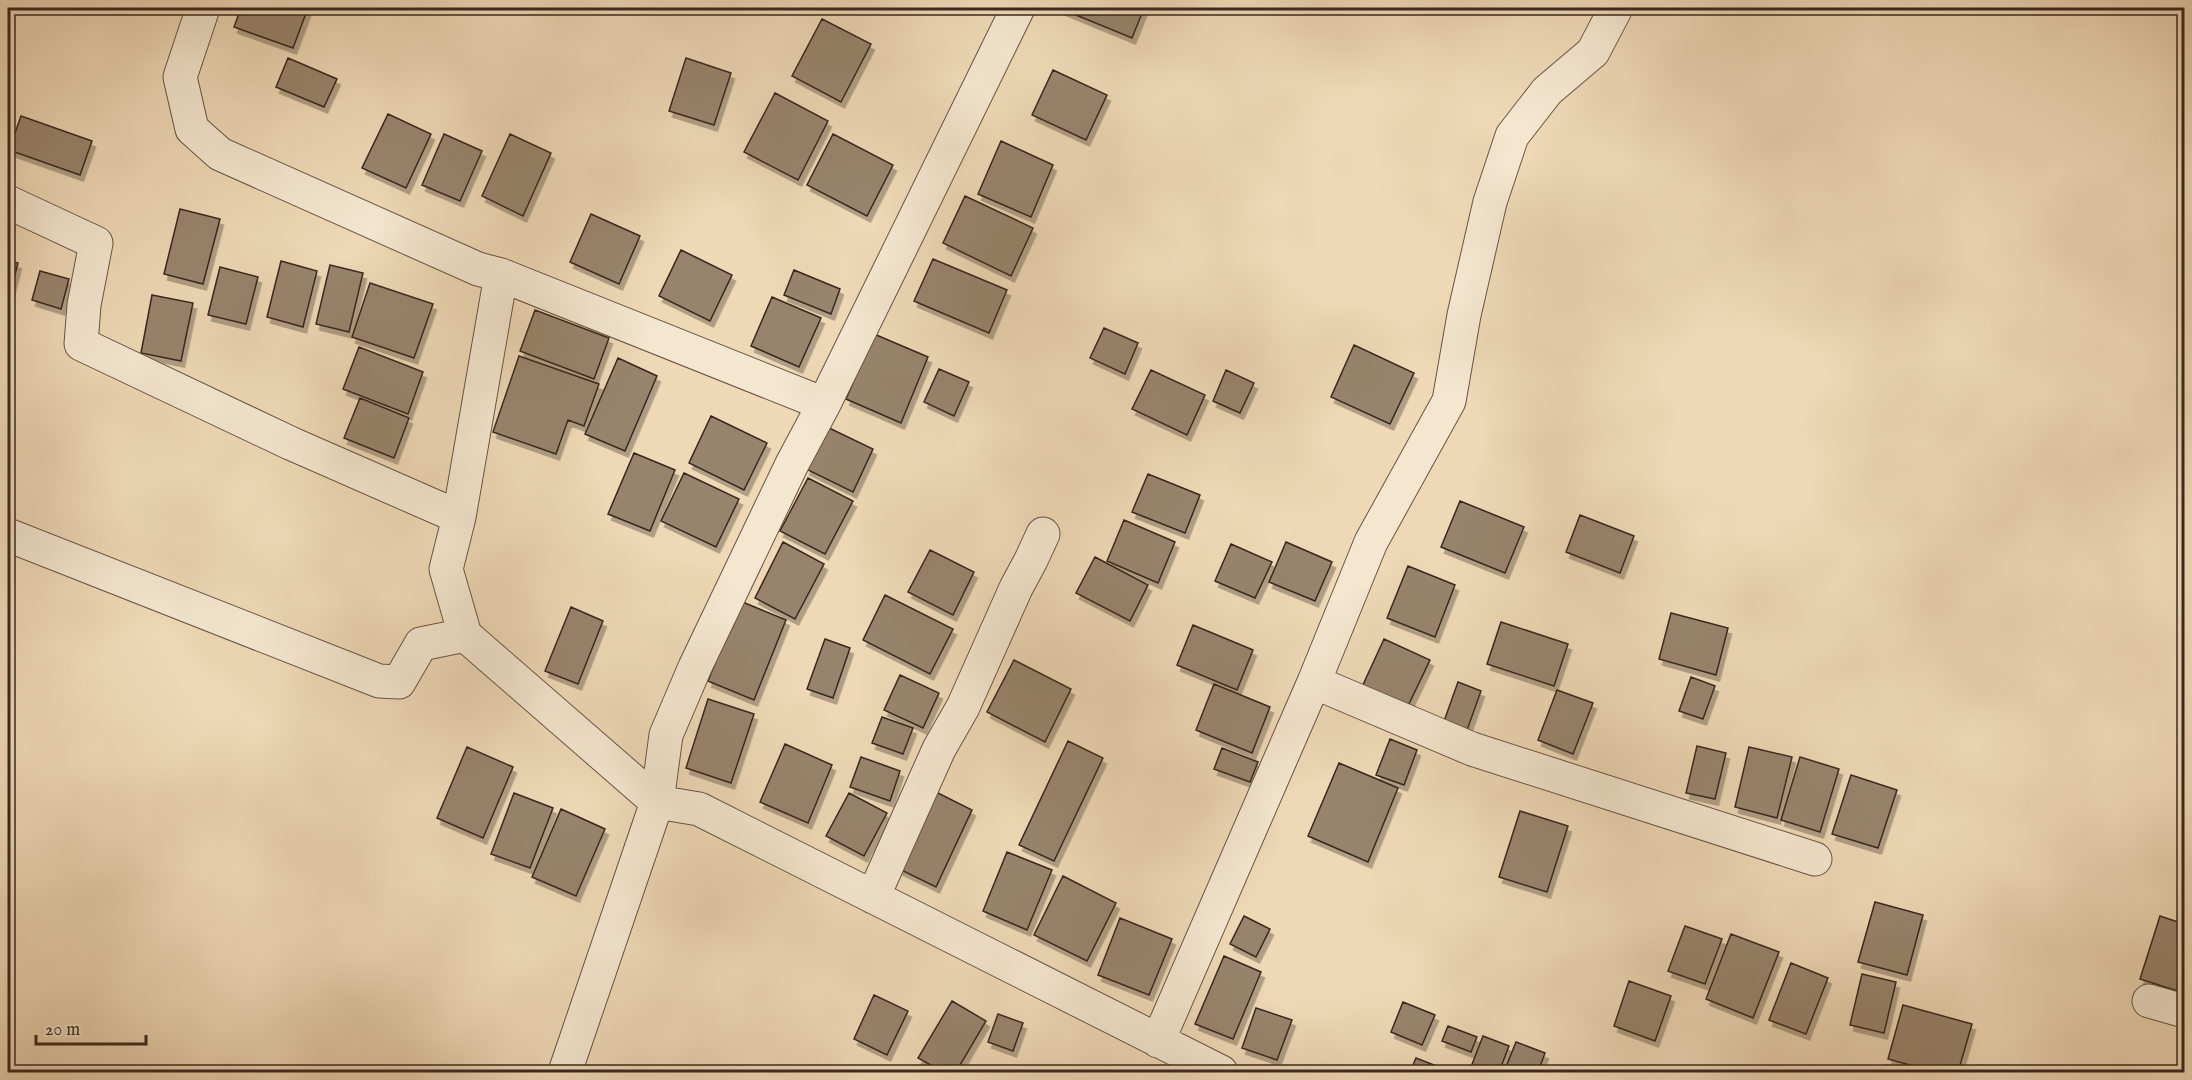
<svg xmlns="http://www.w3.org/2000/svg" width="2192" height="1080" viewBox="0 0 2192 1080" font-family="'IM FELL English',serif">
<style>
.building{fill:#98846d;stroke:#3a281f;stroke-width:1.5;filter:url(#shadow)}
.lines{fill:none;stroke-linecap:round;stroke-linejoin:round}
.minor-casing{stroke:#675444;stroke-width:35}
.minor{stroke:#f4e6cf;stroke-width:33}
</style>
<defs>
<filter id="shadow"><feDropShadow dx="3.5" dy="6" stdDeviation="0" flood-color="#0004"/></filter>
</defs>
<rect width="100%" height="100%" fill="#eed8b5"/>
<filter id="stains"><feTurbulence type="fractalNoise" baseFrequency=".00333" numOctaves="4"/><feColorMatrix values="0 0 0 0 .2 0 0 0 0 .09 0 0 0 0 .02 0 0 0 .5 -.17"/></filter>
<radialGradient id="worn" r=".72"><stop offset=".6" stop-color="#630" stop-opacity="0"/><stop offset="1" stop-color="#630" stop-opacity=".3"/></radialGradient>
<path class="building" d="M241 8H308L293 48 234 27Z
M1059 8H1144L1132 38Z
M822 19 871 44 841 102 792 76Z
M288 58 337 79 324 107 276 87Z
M686 58 731 73 714 125 669 111Z
M1053 70 1107 95 1086 140 1032 115Z
M775 93 828 121 798 180 744 152Z
M388 114 431 134 406 188 362 168Z
M21 116 92 141 80 175 9 150Z
M444 134 482 151 460 201 422 185Z
M510 134 551 153 523 216 482 196Z
M833 134 893 165 867 216 807 185Z
M1001 141 1053 165 1031 217 978 194Z
M965 196 1033 228 1011 276 943 243Z
M180 209 220 219 203 284 164 274Z
M591 214 640 236 619 284 570 262Z
M681 250 732 275 710 321 659 296Z
M933 259 1007 290 989 333 914 301Z
M8 260 18 263 8 301Z
M281 261 317 271 303 327 267 317Z
M330 265 363 273 349 332 316 324Z
M220 267 258 277 246 324 208 315Z
M794 270 840 289 831 314 784 295Z
M40 271 69 279 61 309 32 300Z
M370 283 433 304 414 358 352 337Z
M152 295 193 303 181 361 141 353Z
M772 297 821 318 799 367 751 346Z
M535 310 609 338 594 379 520 351Z
M1104 328 1138 343 1125 374 1090 358Z
M874 334 928 357 901 423 846 399Z
M1354 345 1414 373 1390 424 1331 397Z
M359 347 423 372 408 414 343 389Z
M519 356 599 384 584 426 568 420 556 454 493 432Z
M618 358 657 376 625 451 585 434Z
M939 369 969 382 954 416 924 402Z
M1151 370 1205 395 1187 435 1132 409Z
M1226 370 1254 383 1240 413 1213 401Z
M360 398 409 418 394 458 344 438Z
M711 416 767 443 744 490 689 463Z
M827 427 873 449 853 492 806 469Z
M634 453 675 470 650 531 608 514Z
M684 473 739 499 716 547 661 521Z
M1148 474 1200 495 1185 533 1132 512Z
M808 478 853 501 825 554 780 531Z
M1460 501 1524 527 1505 573 1441 547Z
M1580 515 1634 536 1620 573 1566 552Z
M1124 520 1175 542 1158 583 1107 561Z
M783 542 824 564 795 619 755 598Z
M1286 542 1332 562 1315 601 1269 582Z
M1231 544 1272 562 1255 598 1215 581Z
M930 550 974 572 953 615 908 592Z
M1095 557 1148 585 1130 621 1076 593Z
M1408 566 1455 585 1435 637 1387 618Z
M885 595 953 629 930 674 863 640Z
M740 601 786 620 754 700 708 681Z
M571 607 603 621 578 684 545 671Z
M1671 613 1728 628 1716 675 1659 659Z
M1501 622 1568 644 1554 686 1487 664Z
M1193 625 1253 650 1237 690 1177 665Z
M825 639 850 648 833 698 807 689Z
M1384 639 1430 660 1407 708 1362 687Z
M1014 660 1071 689 1045 742 987 712Z
M900 675 939 693 923 728 884 710Z
M1691 677 1715 686 1703 719 1679 711Z
M1458 682 1481 691 1466 733 1443 724Z
M1214 684 1270 707 1252 753 1196 730Z
M1557 690 1593 703 1573 754 1538 740Z
M708 699 754 714 731 783 686 768Z
M882 717 913 728 903 754 872 743Z
M1390 739 1417 750 1404 785 1376 775Z
M1068 741 1103 758 1054 861 1019 845Z
M785 744 832 765 808 823 760 802Z
M1697 746 1726 753 1715 799 1686 793Z
M467 747 513 767 483 838 437 818Z
M1749 747 1792 757 1777 818 1735 807Z
M1222 748 1258 762 1250 782 1214 769Z
M861 757 900 771 890 801 850 787Z
M1800 757 1839 769 1820 832 1781 820Z
M1339 763 1398 788 1368 862 1308 836Z
M1851 775 1897 790 1878 848 1832 834Z
M932 790 972 810 936 887 895 867Z
M514 793 553 808 530 868 491 854Z
M849 793 887 813 864 856 826 836Z
M561 809 605 829 576 896 532 877Z
M1520 811 1568 826 1547 892 1499 877Z
M1007 852 1052 870 1027 930 983 911Z
M1063 876 1116 903 1087 961 1034 935Z
M1875 902 1923 915 1907 975 1858 962Z
M1244 916 1270 929 1256 957 1230 944Z
M2160 916 2184 924V993L2140 979Z
M1120 918 1172 939 1149 995 1098 975Z
M1685 926 1722 939 1705 984 1668 971Z
M1731 934 1779 952 1753 1018 1706 999Z
M1224 956 1261 972 1233 1039 1195 1024Z
M1791 963 1828 978 1806 1034 1769 1020Z
M1862 974 1896 982 1884 1033 1850 1025Z
M1629 981 1671 996 1655 1041 1614 1026Z
M874 995 908 1011 887 1055 854 1039Z
M952 1001 986 1021 956 1072H943L918 1058Z
M1403 1002 1435 1015 1422 1045 1391 1032Z
M1903 1005 1972 1024 1958 1072H1935L1888 1059Z
M1256 1008 1292 1020 1277 1060 1242 1048Z
M998 1014 1023 1023 1013 1051 988 1042Z
M1448 1026 1477 1037 1471 1052 1442 1041Z
M1483 1036 1509 1046 1499 1072H1469Z
M1516 1042 1545 1053 1538 1072H1504Z
M1416 1058 1439 1067 1437 1072H1410Z
M1885 1065 1910 1072H1883Z"/>
<g class="lines">
<defs>
<path id="minor" d="M203 8 180 77 192 129 220 154 478 269 501 275 459 517 446 569 465 635 657 802 699 809 1221 1072
M8 202 96 243 84 305 81 344 290 443 459 517
M501 275 824 404
M8 535 379 681 399 682 421 644 465 635
M1314 682 1472 749 1815 859
M873 897 939 749 963 707 1016 588 1031 560 1043 534
M2149 1001 2184 1011
M1158 1041 1314 682 1371 542 1449 401 1464 315 1490 202 1512 136 1547 91 1593 52 1616 8
M565 1072 657 802 666 735 695 667 792 464 824 404 1018 8"/>
</defs>
<use href="#minor" class="minor-casing"/>
<use href="#minor" class="minor"/>
</g>
<rect width="2192" height="1080" fill="none" stroke="#eed8b5" stroke-width="30"/>
<rect x="9" y="9" width="2174" height="1062" fill="none" stroke="#3a281f" stroke-width="3"/>
<rect x="15" y="15" width="2162" height="1050" fill="none" stroke="#3a281f" stroke-width="1.5"/>
<path d="M36 1035v9h110v-9" fill="none" stroke="#3a281f" stroke-width="3"/>
<text x="45" y="1035" font-size="18" fill="#3a281f" stroke="#f4e6cf" stroke-width="4.5" paint-order="stroke">20 m</text>
<rect width="100%" height="100%" filter="url(#stains)"/>
<rect width="100%" height="100%" fill="url(#worn)"/>
</svg>
